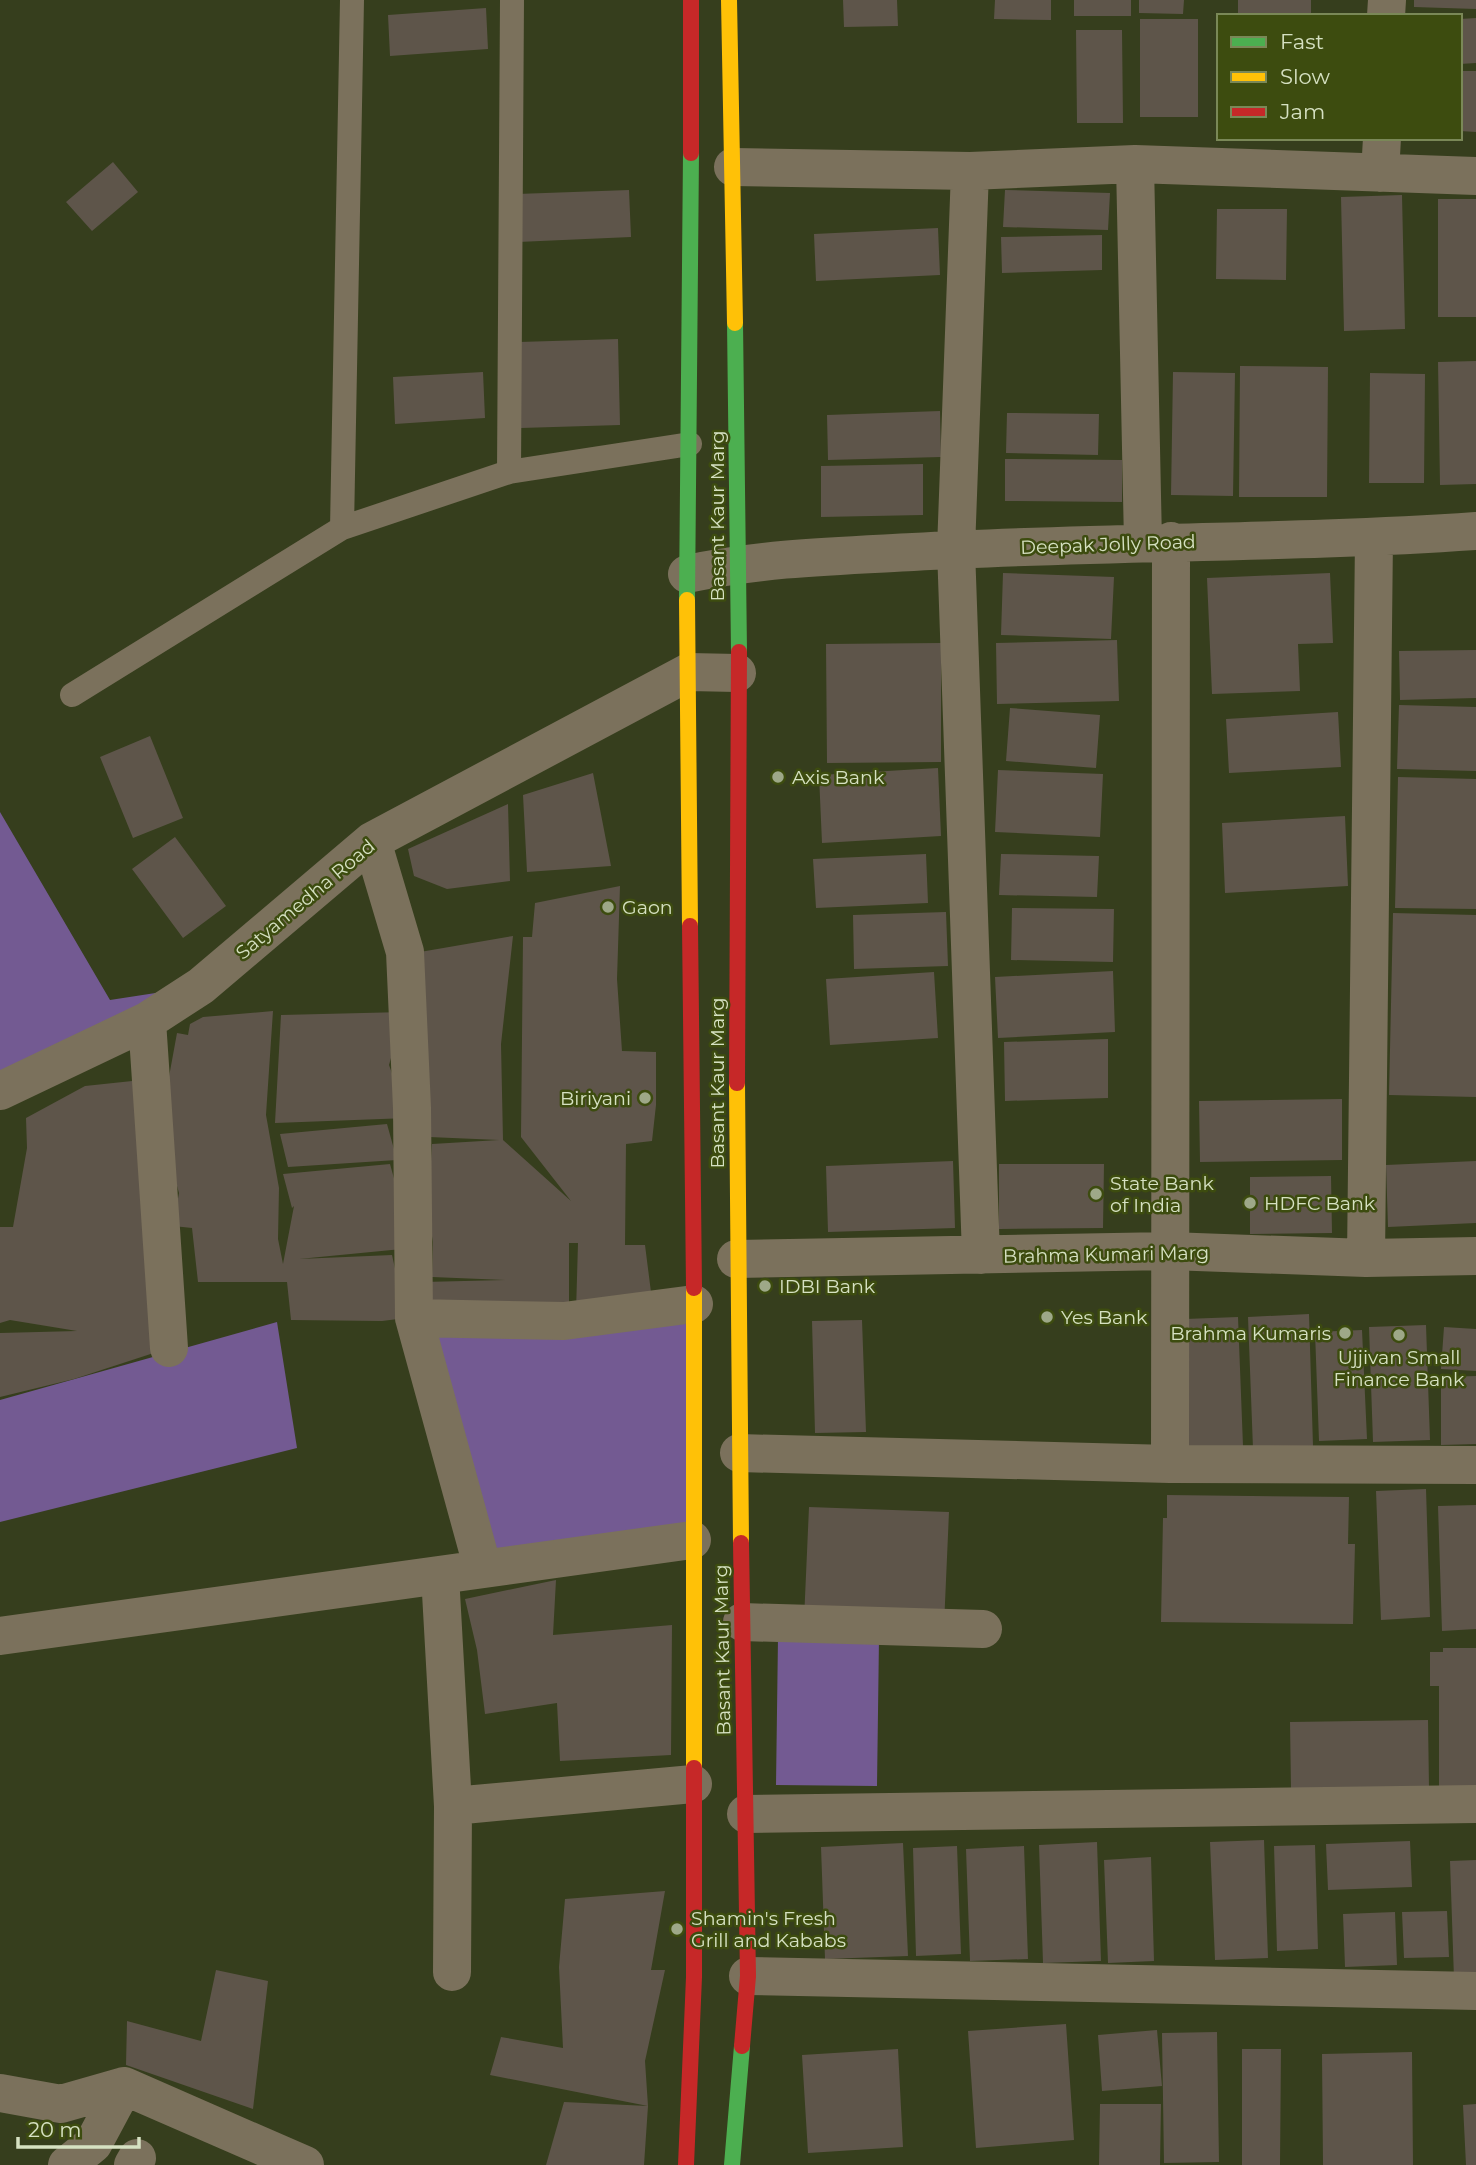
<svg xmlns="http://www.w3.org/2000/svg" width="1476" height="2165" viewBox="0 0 1476 2165" font-family="Montserrat,sans-serif">
<style>
.green{fill:#735a92}
.building{fill:#5e554a}
.lines{fill:none;stroke-linecap:round;stroke-linejoin:round}
.lane{stroke:#7b715c;stroke-width:24}
.street{stroke:#7b715c;stroke-width:38}
.fast{stroke:#4caf50;stroke-width:16}
.slow{stroke:#ffc107;stroke-width:16}
.jam{stroke:#c62828;stroke-width:16}
.poi-dot{fill:#9ea888;stroke:#3d4c0f;stroke-width:2.5}
.labels{text-anchor:middle;stroke-width:5;stroke-linejoin:round;paint-order:stroke}
.street-label{font-size:19px;fill:#d6e1c2;stroke:#3d4c0f}
.poi-label{font-size:19px;fill:#d6e1c2;stroke:#3d4c0f;text-anchor:start}
</style>
<rect width="100%" height="100%" fill="#363e1d"/>
<path class="green" d="M0 812 110 1000 201 986 0 1085Z
M414 1318 692 1324V1540L483 1569Z
M277 1322 297 1448 0 1522V1400Z
M778 1637 879 1638 877 1786 776 1785Z"/>
<path class="building" d="M843 0H897L898 26 844 27Z
M995 0H1051V20L994 19Z
M1074 0H1131V16H1074Z
M1139 0H1184L1183 14 1139 13Z
M1238 0H1311V16H1238Z
M1414 0H1476V9L1414 7Z
M486 8 488 49 390 56 388 15Z
M1476 18V63L1460 64V19Z
M1140 19H1198V117H1140Z
M1076 30H1122L1123 123H1077Z
M1460 71H1476V132L1460 131Z
M113 162 138 192 92 231 66 202Z
M629 190 631 237 518 242 517 194Z
M1005 190 1110 193 1108 230 1003 227Z
M1402 195 1405 329 1344 331 1341 197Z
M1438 199H1476V317H1438Z
M1217 209H1287L1286 280 1216 279Z
M938 228 940 275 816 281 814 234Z
M1102 235V270L1002 273 1001 237Z
M618 339 620 425 521 428 519 342Z
M1476 361V484L1440 485 1438 362Z
M1240 366 1328 367 1327 497H1239Z
M483 372 485 418 395 424 393 377Z
M1173 372 1235 373 1233 496 1171 495Z
M1370 373 1425 374 1424 483H1369Z
M940 411 941 457 828 460 827 415Z
M1007 413 1099 414 1098 455 1006 453Z
M1005 459 1122 460V502L1005 501Z
M923 464V515L821 517V466Z
M1003 573 1114 577 1111 639 1001 635Z
M1330 573 1333 643 1298 644 1300 691 1212 694 1207 578Z
M1117 640 1119 701 997 704 996 643Z
M941 643V762L827 763 826 644Z
M1476 650V698L1400 700 1399 651Z
M1399 705 1476 707V771L1397 769Z
M1010 708 1100 715 1096 768 1006 761Z
M1338 712 1341 767 1229 773 1226 719Z
M150 736 183 818 133 838 100 757Z
M938 768 941 836 822 843 819 775Z
M998 770 1103 774 1100 837 995 832Z
M593 773 611 866 527 872 523 795Z
M1398 777 1476 779V909L1395 908Z
M508 804 510 881 447 889 414 876 408 849Z
M1345 816 1348 886 1225 893 1222 823Z
M175 837 226 906 183 938 132 869Z
M926 854 928 903 816 908 813 859Z
M1001 854 1099 856 1097 897 999 895Z
M620 886 617 979 622 1051 656 1052V1105L652 1141 626 1144 625 1245H645L652 1300 576 1312 578 1243H569V1313L421 1308 423 1282 505 1280 432 1277 433 1242 428 1212 432 1144 499 1140 429 1137 420 952 513 936 501 1044 503 1140 571 1201 521 1137 523 937H532L535 903Z
M1012 908 1114 909 1113 962 1011 960Z
M946 912 948 966 854 969 853 915Z
M1393 913 1476 915V1097L1389 1095Z
M1113 971 1115 1032 998 1038 995 977Z
M934 972 938 1038 830 1045 826 979Z
M273 1011 266 1115 279 1188 278 1239 283 1264 294 1206 292 1208 283 1174 390 1164 400 1200 402 1249 299 1259 392 1255 406 1318 382 1321 291 1320 287 1282H198L192 1228 173 1226 179 1193 160 1126 177 1033 188 1035 190 1024 203 1017Z
M404 1012 389 1065 408 1118 275 1123 281 1015Z
M1108 1039V1098L1005 1101 1004 1042Z
M151 1079 169 1348 74 1379 0 1397V1333L77 1331 10 1320 0 1323V1227H13L27 1148 26 1118 85 1086Z
M1342 1099V1160L1200 1162 1199 1101Z
M387 1124 397 1160 288 1167 280 1134Z
M953 1161 955 1228 828 1232 826 1166Z
M1476 1161V1223L1388 1227 1386 1165Z
M999 1164H1104L1103 1228 999 1229Z
M1331 1176 1332 1233 1250 1234V1177Z
M1309 1314 1313 1446 1253 1449 1248 1317Z
M1238 1317 1243 1446 1189 1448 1185 1319Z
M862 1320 866 1432 815 1433 812 1321Z
M1426 1325 1430 1440 1373 1442 1369 1327Z
M1444 1327 1476 1329V1371L1441 1369Z
M1362 1330 1367 1439 1319 1441 1315 1332Z
M1476 1376V1444L1441 1445V1377Z
M1426 1489 1430 1617 1381 1620 1376 1491Z
M1167 1495 1349 1497 1348 1544H1355L1353 1624 1161 1622 1163 1518H1167Z
M1476 1505V1629L1442 1631 1438 1506Z
M809 1507 949 1512 944 1626 804 1620Z
M556 1580 553 1635 672 1625 671 1755 560 1761 557 1703 485 1714 477 1650 465 1599Z
M1443 1648H1476V1787H1439V1686H1430V1652H1443Z
M1428 1720 1429 1787 1291 1789 1290 1722Z
M1264 1840 1268 1958 1215 1960 1210 1842Z
M1410 1841 1412 1887 1328 1890 1326 1844Z
M1097 1842 1101 1961 1043 1963 1039 1845Z
M903 1843 908 1956 825 1959 821 1847Z
M1315 1845 1318 1949 1277 1951 1274 1846Z
M957 1846 961 1954 916 1956 913 1848Z
M1024 1846 1028 1959 970 1961 966 1849Z
M1151 1857 1154 1961 1108 1963 1104 1860Z
M1476 1860V1978L1454 1979 1450 1861Z
M665 1891 651 1970H665L645 2061 648 2106 644 2165H546L564 2102 648 2106 490 2075 501 2037 563 2048 559 1967 565 1899Z
M1447 1911 1449 1957 1404 1958 1402 1912Z
M1395 1912 1397 1965 1345 1967 1343 1914Z
M216 1970 268 1981 253 2109 126 2065 127 2021 201 2041Z
M1066 2024 1074 2140 976 2148 968 2031Z
M1157 2030 1162 2086 1102 2091 1098 2035Z
M1217 2032 1219 2162 1164 2163 1162 2033Z
M898 2049 903 2147 808 2153 802 2055Z
M1242 2049H1281L1280 2165H1242Z
M1412 2052 1413 2165H1323L1322 2054Z
M1100 2104H1161L1160 2165H1099Z
M1476 2104V2165H1466L1463 2105Z"/>
<g class="lines">
<path class="lane" d="M509 472 512 0
M342 528 352 0
M72 695 342 528 509 472 690 444"/>
<path class="street" d="M1386 16 1387 0
M1135 164 1143 542
M733 167 970 171 1135 164 1476 176
M970 171 956 549 981 1255
M1380 173 1382 138
M687 574C761 558 837 556 913 552 1101 541 1289 544 1476 531
M372 841 405 952 412 1108 414 1318 483 1569
M147 1021 169 1348
M0 1091 147 1021 201 986 372 841 689 672 737 673
M1366 1258 1374 538
M736 1259 1169 1251 1366 1258 1476 1256
M414 1318 564 1321 694 1304
M739 1453 1170 1464 1476 1465
M1170 1464 1171 541
M440 1575 453 1806 452 1972
M742 1622 983 1629
M0 1636 692 1540
M453 1806 693 1784
M746 1814 1476 1804
M748 1976 1476 1991
M0 2093 61 2104 124 2086 305 2165
M67 2165 93 2144 124 2086
M133 2165 137 2158"/>
<path class="fast" d="M735 323 739 652
M687 600 691 153
M732 2165 742 2046"/>
<path class="slow" d="M729 0 735 323
M687 600 690 926
M737 1083 741 1543
M694 1288V1768"/>
<path class="jam" d="M691 153V0
M690 926 694 1288
M737 1083 739 652
M741 1543 748 1976 742 2046
M686 2165 694 1977V1768"/>
</g>
<g class="poi-dot">
<circle cx="778" cy="777" r="7"/>
<circle cx="608" cy="907" r="7"/>
<circle cx="645" cy="1098" r="7"/>
<circle cx="1096" cy="1194" r="7"/>
<circle cx="1250" cy="1203" r="7"/>
<circle cx="765" cy="1286" r="7"/>
<circle cx="1047" cy="1317" r="7"/>
<circle cx="1345" cy="1333" r="7"/>
<circle cx="1399" cy="1335" r="7"/>
<circle cx="677" cy="1929" r="7"/>
</g>
<g class="labels">
<g class="street-label">
<text transform="translate(717 516) rotate(-90)" y="7">Basant Kaur Marg</text>
<text transform="translate(1108 544) rotate(-2)" y="7">Deepak Jolly Road</text>
<text transform="translate(305 899) rotate(-40)" y="7">Satyamedha Road</text>
<text transform="translate(717 1083) rotate(-90)" y="7">Basant Kaur Marg</text>
<text transform="translate(1106 1254) rotate(-1)" y="7">Brahma Kumari Marg</text>
<text transform="translate(722 1650) rotate(-91)" y="7">Basant Kaur Marg</text>
</g>
<g class="poi-label">
<text x="792" y="784">Axis Bank</text>
<text x="622" y="914">Gaon</text>
<text x="631" y="1105" text-anchor="end">Biriyani</text>
<text x="1110" y="1190">State Bank<tspan x="1110" dy="22">of India</tspan></text>
<text x="1264" y="1210">HDFC Bank</text>
<text x="779" y="1293">IDBI Bank</text>
<text x="1061" y="1324">Yes Bank</text>
<text x="1331" y="1340" text-anchor="end">Brahma Kumaris</text>
<text x="1399" y="1364" text-anchor="middle">Ujjivan Small<tspan x="1399" dy="22">Finance Bank</tspan></text>
<text x="691" y="1925">Shamin's Fresh<tspan x="691" dy="22">Grill and Kababs</tspan></text>
</g>
</g>
<rect x="1217" y="14" width="245" height="126" fill="#3d4c0f" stroke="#7a8857" stroke-width="2"/>
<rect x="1231" y="37" width="35" height="10" fill="#4caf50" stroke="#7a8857" stroke-width="2"/>
<text x="1280" y="49" font-size="21" fill="#d6e1c2">Fast</text>
<rect x="1231" y="72" width="35" height="10" fill="#ffc107" stroke="#7a8857" stroke-width="2"/>
<text x="1280" y="84" font-size="21" fill="#d6e1c2">Slow</text>
<rect x="1231" y="107" width="35" height="10" fill="#c62828" stroke="#7a8857" stroke-width="2"/>
<text x="1280" y="119" font-size="21" fill="#d6e1c2">Jam</text>
<path d="M18 2137v10h121v-10" fill="none" stroke="#d6e1c2" stroke-width="3.5"/>
<text x="28" y="2137" font-size="21" fill="#d6e1c2" stroke="#3d4c0f" stroke-width="5" paint-order="stroke">20 m</text>
</svg>
